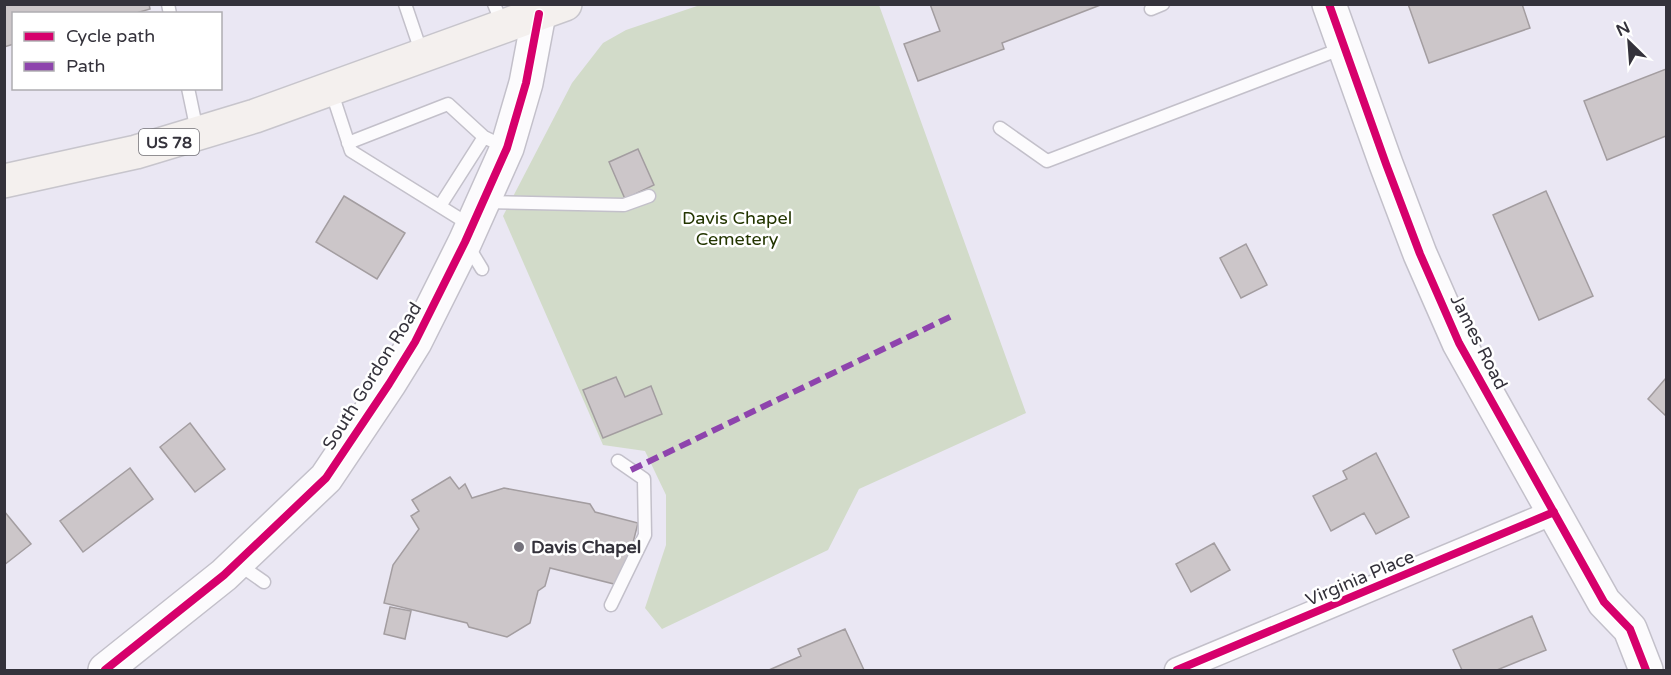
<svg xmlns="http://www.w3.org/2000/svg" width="1671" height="675" viewBox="0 0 1671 675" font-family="'Varela Round',sans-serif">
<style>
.green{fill:#d2dbc9}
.building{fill:#ccc6c9;stroke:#a39da0;stroke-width:1.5}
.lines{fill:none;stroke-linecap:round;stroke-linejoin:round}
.lane-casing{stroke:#c3c0ca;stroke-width:15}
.street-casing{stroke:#c3c0ca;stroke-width:27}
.secondary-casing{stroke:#c3c0ca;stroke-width:36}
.primary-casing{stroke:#c7c5cc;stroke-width:36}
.lane{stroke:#fcfbfd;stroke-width:12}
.street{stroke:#fcfbfd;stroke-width:24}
.secondary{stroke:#fcfbfd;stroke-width:33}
.primary{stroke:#f4f0ee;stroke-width:33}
.quiet{stroke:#8e44ad;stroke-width:6;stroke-dasharray:12 6;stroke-linecap:butt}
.cycleway-casing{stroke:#fff;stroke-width:11}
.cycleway{stroke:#d6006c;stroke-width:8}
.poi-dot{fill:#74717b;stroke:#fff;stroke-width:2}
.labels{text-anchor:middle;stroke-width:5;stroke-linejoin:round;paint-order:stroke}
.shield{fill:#fff;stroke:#717076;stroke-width:1.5}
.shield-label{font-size:16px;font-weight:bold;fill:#34323b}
.park-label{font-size:18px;fill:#233500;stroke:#fff}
.street-label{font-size:18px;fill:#34323b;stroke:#fff}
.poi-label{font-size:18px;font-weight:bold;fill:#34323b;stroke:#fff;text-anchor:start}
</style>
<rect width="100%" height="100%" fill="#eae7f3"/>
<path class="green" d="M700 5H879L1026 413 859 489 828 550 662 629 645 608 666 545V495L645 451 603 445 503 216 572 83 603 43 626 30Z"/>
<path class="building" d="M4 4H149L150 9 133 14H14V44L4 47Z
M930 4H1103L1002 43 1004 49 918 81 904 44 940 31Z
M1408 4H1522L1530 28 1429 63Z
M1666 69V136L1607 160 1584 101Z
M638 149 654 185 625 199 609 162Z
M1546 191 1593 296 1539 320 1493 215Z
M344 196 405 233 377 279 316 242Z
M1246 244 1267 285 1241 298 1220 258Z
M616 377 625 397 651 386 662 414 603 438 583 390Z
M1666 378V416L1648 399Z
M190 423 225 469 195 492 160 447Z
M1376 453 1409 517 1376 534 1364 513 1331 531 1313 496 1347 479 1343 471Z
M130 468 153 499 83 552 60 521Z
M450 477 459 489 465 484 472 498 504 488 590 504 595 512 638 523 622 586 550 568 545 586 538 591 530 623 507 637 469 627 467 623 384 603 393 565 419 529 411 516 419 511 412 500Z
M4 511 31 544 4 565Z
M1214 543 1230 570 1191 592 1176 564Z
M390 607 411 611 405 639 384 634Z
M1532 616 1546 650 1497 670H1462L1453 650Z
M845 629 864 670H769L801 656 798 649Z"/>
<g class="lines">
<defs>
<path id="lane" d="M168 4 170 14
M405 4 422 54
M494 4 503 26
M1151 9 1163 4
M188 88 197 131
M331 90 351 151 470 225
M1000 128 1047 161 1343 48
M348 143 448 104 484 137 505 147
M484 202 624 205 649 196
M440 206 484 137
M468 246 482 269
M237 563 264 582
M611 605 645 535 644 479 618 461"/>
<path id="street" d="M1177 670 1554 512"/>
<path id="secondary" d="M1329 4 1386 164 1420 254 1459 343 1604 602 1630 629 1646 670
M105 670 224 575 326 478 389 384 415 342 465 242 507 148 526 83 539 14"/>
<path id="primary" d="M4 181 136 152 255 116 565 4"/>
</defs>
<use href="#lane" class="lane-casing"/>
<use href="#street" class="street-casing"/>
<use href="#secondary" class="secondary-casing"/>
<use href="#primary" class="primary-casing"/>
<use href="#lane" class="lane"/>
<use href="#street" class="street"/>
<use href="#secondary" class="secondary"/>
<use href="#primary" class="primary"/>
<path class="quiet" d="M631 470 952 316"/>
<defs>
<path id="cycleway" d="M1329 4 1386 164 1420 254 1459 343 1604 602 1630 629 1646 670
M105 670 224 575 326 478 389 384 415 342 465 242 507 148 526 83 539 14
M1177 670 1554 512"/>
</defs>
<use href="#cycleway" class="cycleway-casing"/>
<use href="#cycleway" class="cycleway"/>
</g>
<circle class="poi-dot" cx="519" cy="547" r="6"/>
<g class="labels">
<rect class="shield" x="139" y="129" width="60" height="26" rx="4.5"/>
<g class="shield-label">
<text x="169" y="148">US 78</text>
</g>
<g class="park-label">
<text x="737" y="224">Davis Chapel<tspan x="737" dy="21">Cemetery</tspan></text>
</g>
<g class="street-label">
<text transform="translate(1479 342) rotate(63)" y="6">James Road</text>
<text transform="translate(372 376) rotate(-58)" y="6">South Gordon Road</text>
<text transform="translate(1360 578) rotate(-23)" y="6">Virginia Place</text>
</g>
<g class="poi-label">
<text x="531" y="553">Davis Chapel</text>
</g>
</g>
<rect width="1671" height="675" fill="none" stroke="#34323b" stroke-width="12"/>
<rect x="12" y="12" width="210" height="78" fill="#ffffff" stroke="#aeadb1" stroke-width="1.5"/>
<rect x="24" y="32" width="30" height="9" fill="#d6006c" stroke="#aeadb1" stroke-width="1.5"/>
<text x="66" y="42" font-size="18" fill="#34323b">Cycle path</text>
<rect x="24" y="62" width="30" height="9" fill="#8e44ad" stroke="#aeadb1" stroke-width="1.5"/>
<text x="66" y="72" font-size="18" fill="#34323b">Path</text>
<g transform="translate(1629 42) rotate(335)" stroke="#ffffff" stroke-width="4.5" paint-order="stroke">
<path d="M0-4.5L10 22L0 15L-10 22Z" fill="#34323b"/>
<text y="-9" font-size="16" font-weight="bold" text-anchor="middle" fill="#34323b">N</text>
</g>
</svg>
